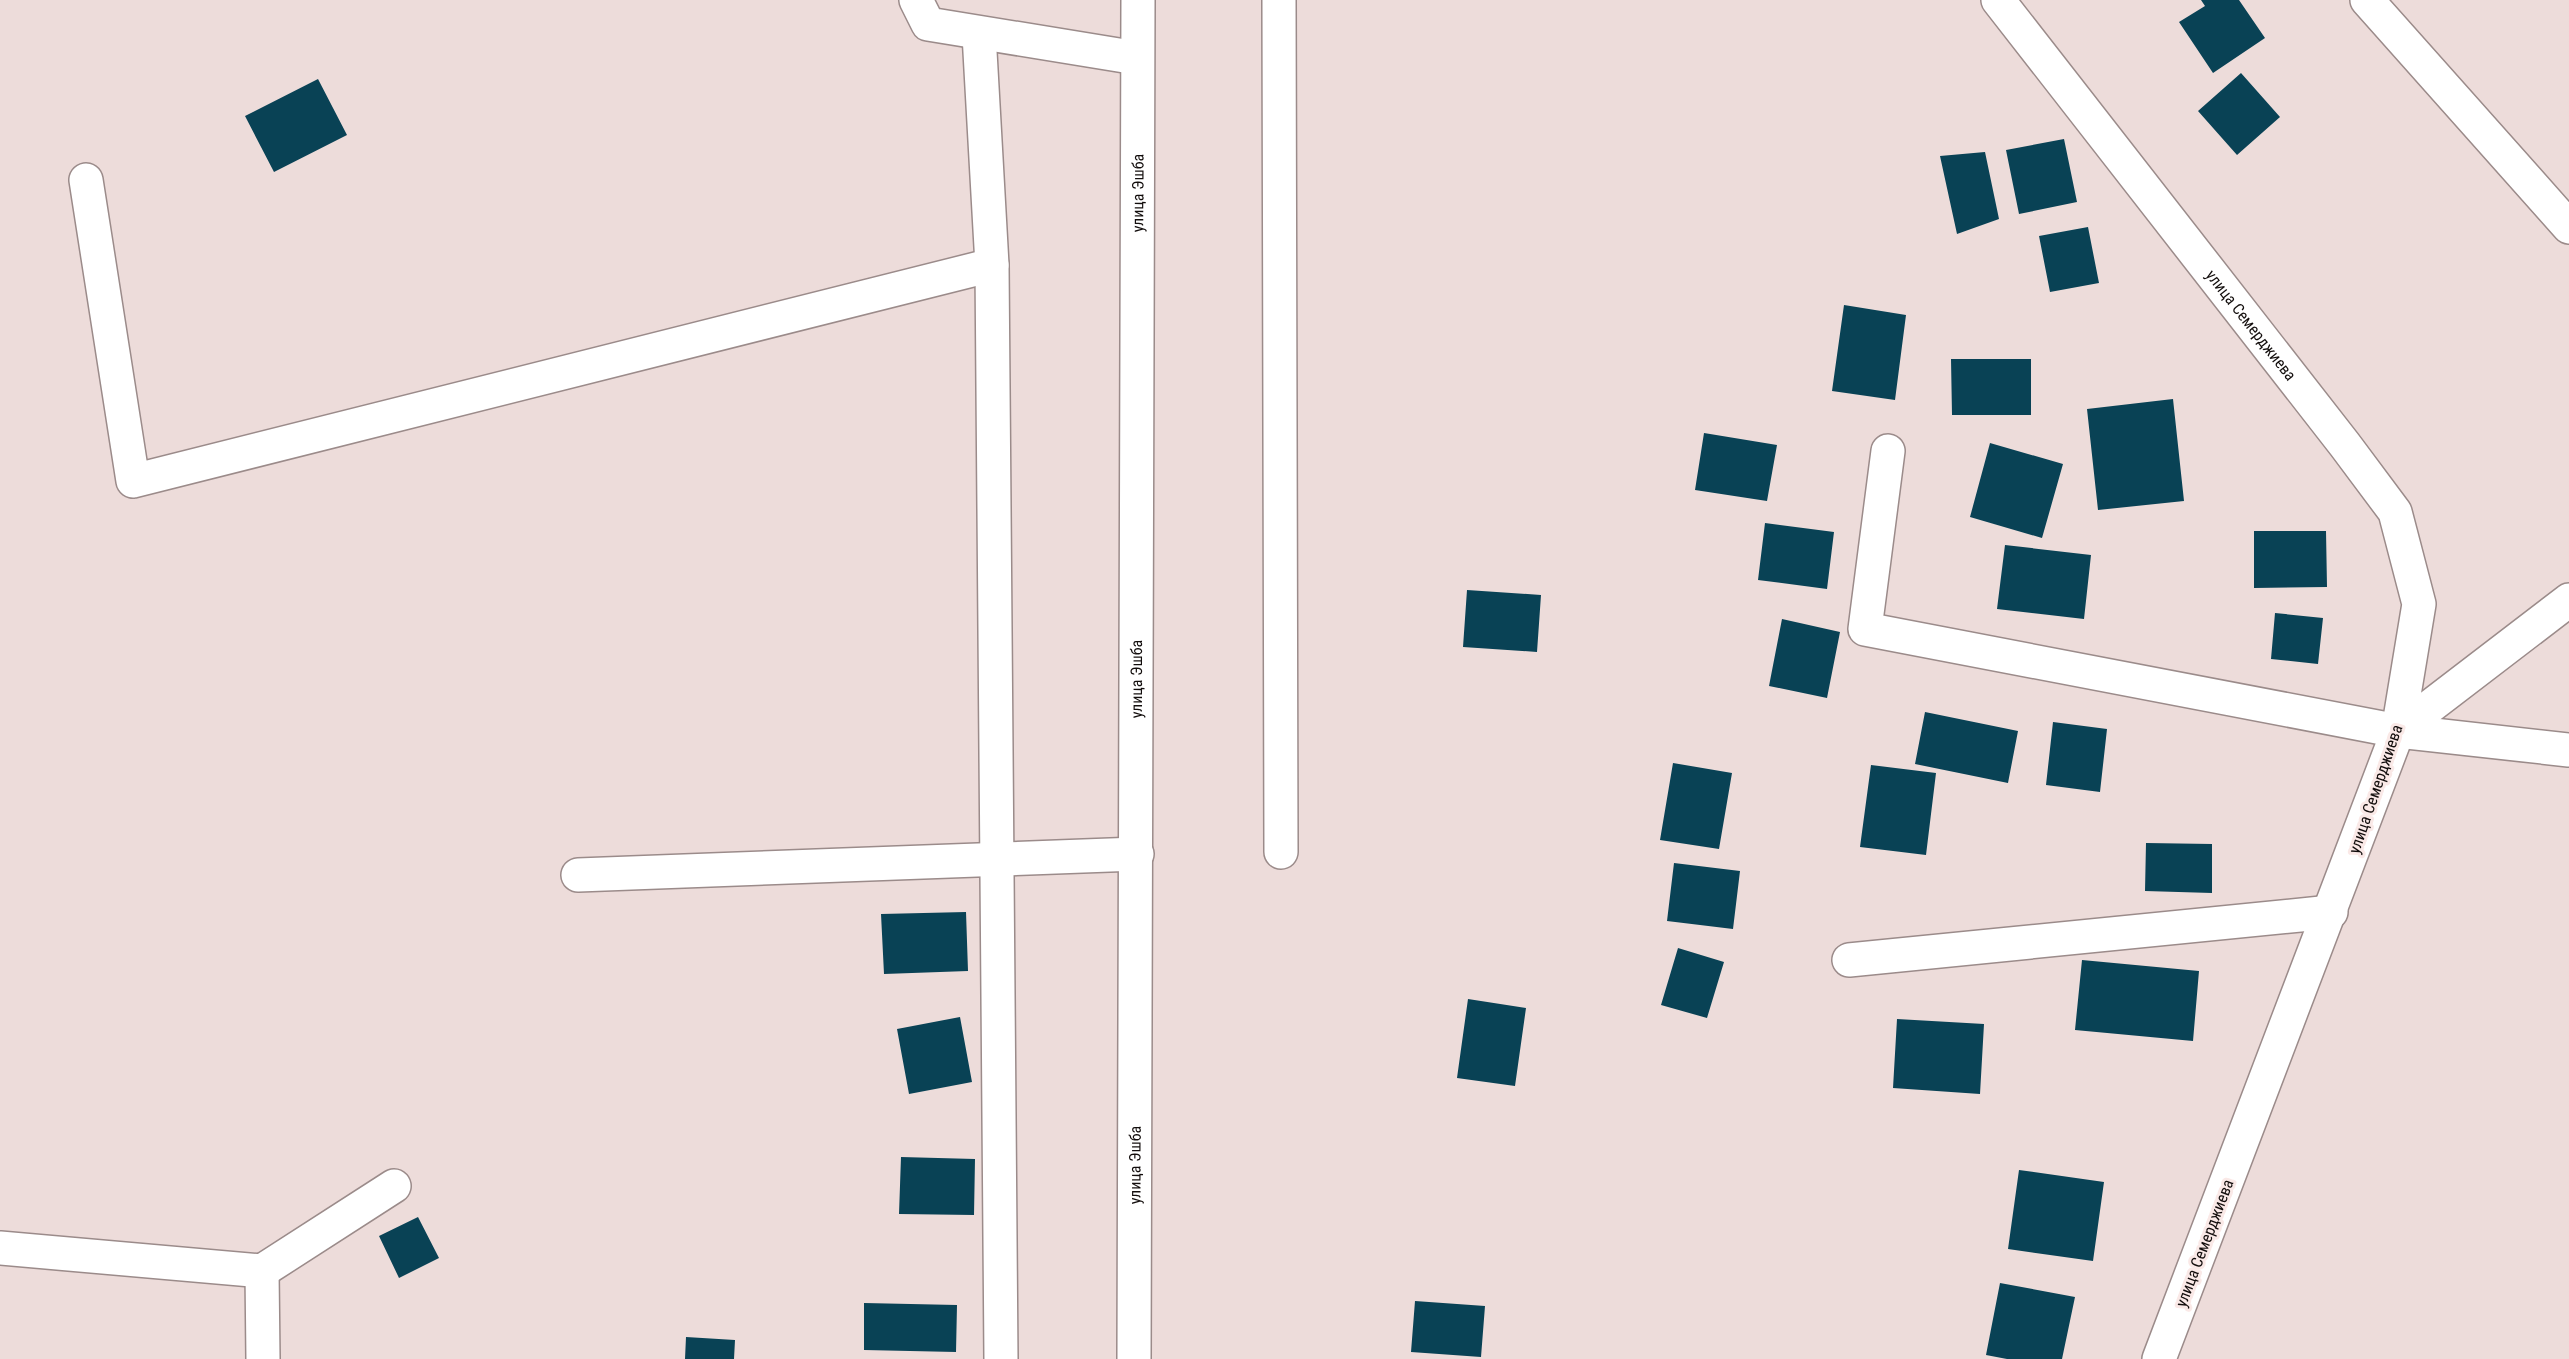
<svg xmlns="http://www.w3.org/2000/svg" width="2569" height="1359" viewBox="0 0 2569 1359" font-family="'Roboto Condensed',sans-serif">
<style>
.building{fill:#094255}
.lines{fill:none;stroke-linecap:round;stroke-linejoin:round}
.minor-casing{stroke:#9b8b8a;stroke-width:36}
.highway-casing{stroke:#9b8b8a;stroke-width:36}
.minor{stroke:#fff;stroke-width:33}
.highway{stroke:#fff;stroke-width:33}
.labels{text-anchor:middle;stroke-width:6;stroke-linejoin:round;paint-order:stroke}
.street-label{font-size:16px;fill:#120d0c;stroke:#fae9e7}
</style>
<rect width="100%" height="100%" fill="#eddcda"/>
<path class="building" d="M2201 0H2239L2265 38 2213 73 2179 22 2205 6Z
M2241 73 2280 117 2237 155 2198 111Z
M318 79 347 135 274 172 245 116Z
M2064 139 2077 202 2019 214 2006 150Z
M1985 152 1999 219 1957 234 1940 156Z
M2088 227 2099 283 2050 292 2039 236Z
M1844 305 1906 315 1895 400 1832 391Z
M1951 359H2031V415H1952Z
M2173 399 2184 501 2098 510 2087 409Z
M1704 433 1777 445 1767 501 1695 490Z
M1990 443 2063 464 2042 538 1970 517Z
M1765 523 1834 532 1827 589 1758 580Z
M2254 531H2326L2327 587 2254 588Z
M2005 545 2091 555 2084 619 1997 609Z
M1467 590 1541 595 1537 652 1463 647Z
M2275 613 2323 618 2318 664 2271 659Z
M1782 619 1840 632 1827 698 1769 686Z
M1925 712 2018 731 2008 783 1915 764Z
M2053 722 2107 729 2100 792 2046 785Z
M1673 763 1732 773 1719 849 1660 840Z
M1871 765 1936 773 1926 855 1860 847Z
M2146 843 2212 844V893L2145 891Z
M1674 863 1740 871 1733 929 1667 921Z
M966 912 968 971 884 974 881 914Z
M1678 948 1724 962 1707 1018 1661 1005Z
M2082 960 2199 971 2193 1041 2075 1030Z
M1468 999 1526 1008 1515 1086 1457 1078Z
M960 1017 972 1082 909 1094 897 1029Z
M1897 1019 1984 1024 1980 1094 1893 1088Z
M901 1157 975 1159 974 1215 899 1214Z
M2019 1170 2104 1182 2093 1261 2008 1249Z
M418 1217 439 1258 399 1278 379 1236Z
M2000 1283 2075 1297 2062 1359H2007L1986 1355Z
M1415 1301 1485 1306 1481 1357 1411 1352Z
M864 1303 957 1305 956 1352 864 1350Z
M686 1337 735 1340 734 1359H685Z"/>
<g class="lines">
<defs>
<g id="minor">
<path d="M916 0 928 24 1137 58"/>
<path d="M1279 0 1281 852"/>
<path id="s1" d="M1998 0 2345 445 2395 512 2419 604 2398 731 2159 1359"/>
<path d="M2367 0 2569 227"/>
<path d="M979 34 992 265 1001 1359"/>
<path d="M86 180 133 481 992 265"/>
<path d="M1888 451 1865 629 2398 731 2569 750"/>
<path d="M2398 731 2569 600"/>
<path d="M578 875 1137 854"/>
<path d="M1849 960 2331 912"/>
<path d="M0 1248 262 1271 394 1186"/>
<path d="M262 1271 263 1359"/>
</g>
<g id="highway">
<path id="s2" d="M1134 1359 1138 0"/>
</g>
</defs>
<use href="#minor" class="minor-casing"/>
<use href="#highway" class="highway-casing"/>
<use href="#minor" class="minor"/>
<use href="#highway" class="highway"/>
</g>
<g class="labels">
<g class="street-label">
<text dy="6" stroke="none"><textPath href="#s2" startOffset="1166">улица Эшба</textPath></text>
<text dy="6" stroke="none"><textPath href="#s1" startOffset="412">улица Семерджиева</textPath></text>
<text dy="6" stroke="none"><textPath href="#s2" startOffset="680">улица Эшба</textPath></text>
<text transform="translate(2375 789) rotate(-71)" y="6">улица Семерджиева</text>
<text dy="6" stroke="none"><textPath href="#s2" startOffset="194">улица Эшба</textPath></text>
<text transform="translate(2204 1243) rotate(-69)" y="6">улица Семерджиева</text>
</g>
</g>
</svg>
